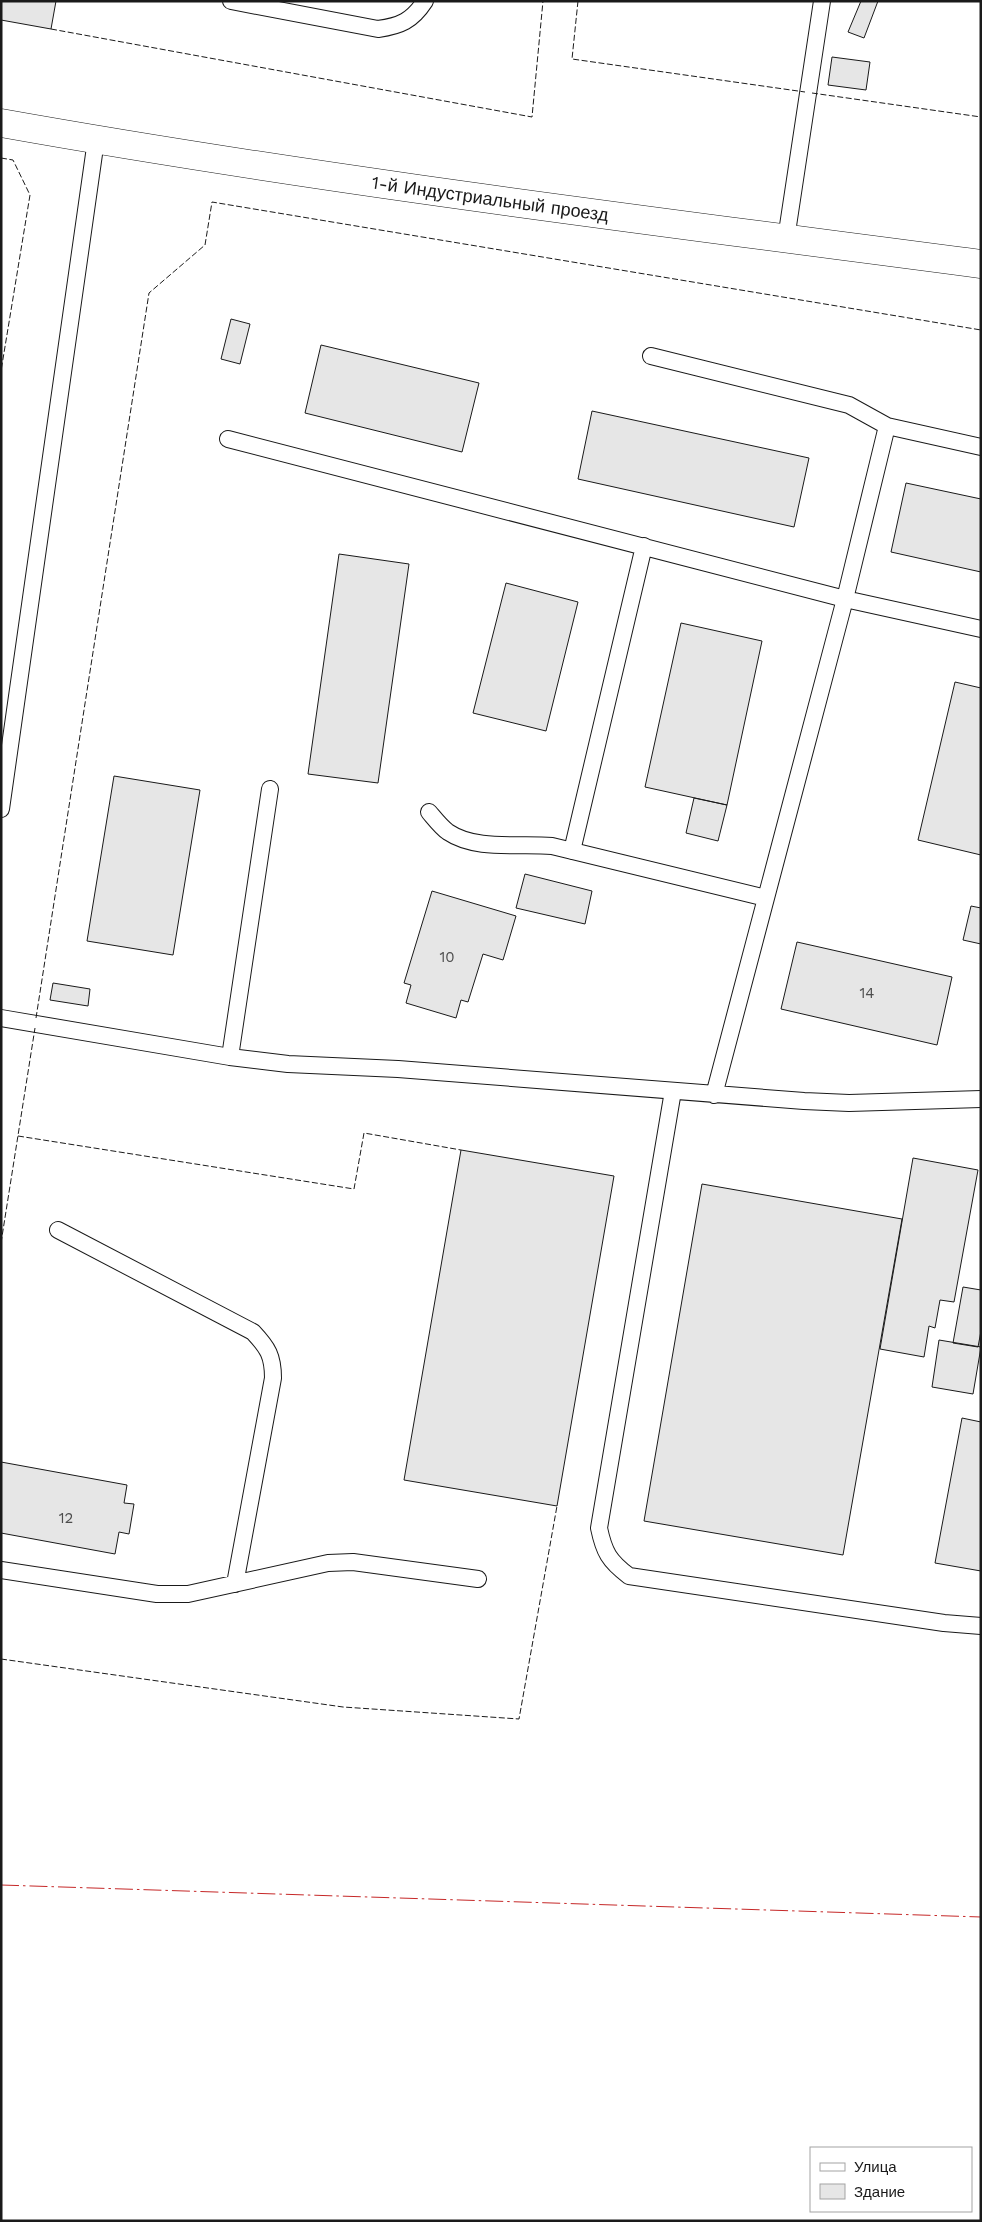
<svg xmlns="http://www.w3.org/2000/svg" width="982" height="2222" viewBox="0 0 982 2222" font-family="'Work Sans',sans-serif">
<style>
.building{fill:#e6e6e6;stroke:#1a1a1a}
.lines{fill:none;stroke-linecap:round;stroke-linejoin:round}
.lane-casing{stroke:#1a1a1a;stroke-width:18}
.street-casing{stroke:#1a1a1a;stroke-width:29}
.lane{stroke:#fff;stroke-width:16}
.street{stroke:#fff;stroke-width:28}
.fence{stroke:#1a1a1a;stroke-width:1;stroke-dasharray:6 2.5;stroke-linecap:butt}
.power{stroke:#c62828;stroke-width:1;stroke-dasharray:18 4 2.5 4;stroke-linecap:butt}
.labels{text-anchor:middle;stroke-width:4;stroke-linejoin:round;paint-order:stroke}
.number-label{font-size:15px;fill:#4d4d4d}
.street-label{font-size:18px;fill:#1a1a1a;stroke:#fff}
</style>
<rect width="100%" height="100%" fill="#fff"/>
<path class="building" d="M1 1H56L51 29 1 20Z
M861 1H878L864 38 848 32Z
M832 57 870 62 866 90 828 85Z
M231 319 250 324 240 364 221 359Z
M321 345 479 383 462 452 305 413Z
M592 411 809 458 794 527 578 479Z
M906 483 981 499V572L891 552Z
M339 554 409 564 378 783 308 774Z
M506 583 578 602 546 731 473 713Z
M681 623 762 641 727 805 645 787Z
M955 682 981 688V855L918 840Z
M114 776 200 790 173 955 87 941Z
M694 798 727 805 718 841 686 833Z
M525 874 592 891 585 924 516 908Z
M432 891 516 916 503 960 483 954 468 1002 461 1000 456 1018 406 1003 411 985 404 983Z
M971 906 981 908V944L963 940Z
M797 942 952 977 937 1045 781 1009Z
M53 983 90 989 88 1006 50 1000Z
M461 1150 614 1176 557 1506 404 1480Z
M913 1158 978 1170 954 1302 940 1300 935 1328 929 1326 924 1357 880 1349Z
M702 1184 902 1219 843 1555 644 1521Z
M963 1287 981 1290V1331L978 1347 953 1343Z
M939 1340 981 1347 973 1394 932 1387Z
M962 1418 981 1422V1571L935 1563Z
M1 1462 127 1485 124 1503 134 1504 129 1534 119 1532 115 1554 1 1533Z"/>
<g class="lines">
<defs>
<path id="lane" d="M231 1 378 29C400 26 412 21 425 1
M786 239 822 1
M651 356 849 405 887 426 845 599 714 1095
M887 426 981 447
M228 439 845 599 981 629
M1 809 96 140
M429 812C435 819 441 827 448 832 476 851 519 843 552 846L766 898
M572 851 644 546
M1 1018 230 1057 288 1064 398 1069 804 1101 849 1103 981 1099
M230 1057 270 789
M673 1091 599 1528C604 1552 609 1561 629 1576L944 1623 981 1626
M58 1230 253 1332C268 1348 273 1356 273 1378L235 1584
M1 1570 157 1594H188L328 1563 353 1562 478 1579"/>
<g id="street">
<path id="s1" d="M1 123C326 181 654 221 981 264"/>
</g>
</defs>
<use href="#lane" class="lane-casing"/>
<use href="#street" class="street-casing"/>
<use href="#lane" class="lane"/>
<use href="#street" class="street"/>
<path class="fence" d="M578 1 572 59 805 92
M51 29 532 117 543 1
M812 93 981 117
M1 158 13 160 30 195 1 371
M36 1018 149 293 205 245 212 202 981 330
M18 1136 354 1189 364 1133 461 1150
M1 1243 35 1028
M1 1659 343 1707 519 1719 557 1506"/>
<path class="power" d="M1 1885 981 1917"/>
</g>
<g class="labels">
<g class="number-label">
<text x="447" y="962">10</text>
<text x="867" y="998">14</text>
<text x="66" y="1523">12</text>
</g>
<g class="street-label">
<text dy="6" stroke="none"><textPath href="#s1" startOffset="495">1-й Индустриальный проезд</textPath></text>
</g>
</g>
<rect width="982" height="2222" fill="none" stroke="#1a1a1a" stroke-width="5"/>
<rect x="810" y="2147" width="162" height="65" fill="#ffffff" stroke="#a3a3a3"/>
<rect x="820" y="2163" width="25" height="8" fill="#ffffff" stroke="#a3a3a3"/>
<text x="854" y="2172" font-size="15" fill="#1a1a1a">Улица</text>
<rect x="820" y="2184" width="25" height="15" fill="#e6e6e6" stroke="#a3a3a3"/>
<text x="854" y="2197" font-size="15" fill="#1a1a1a">Здание</text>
</svg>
